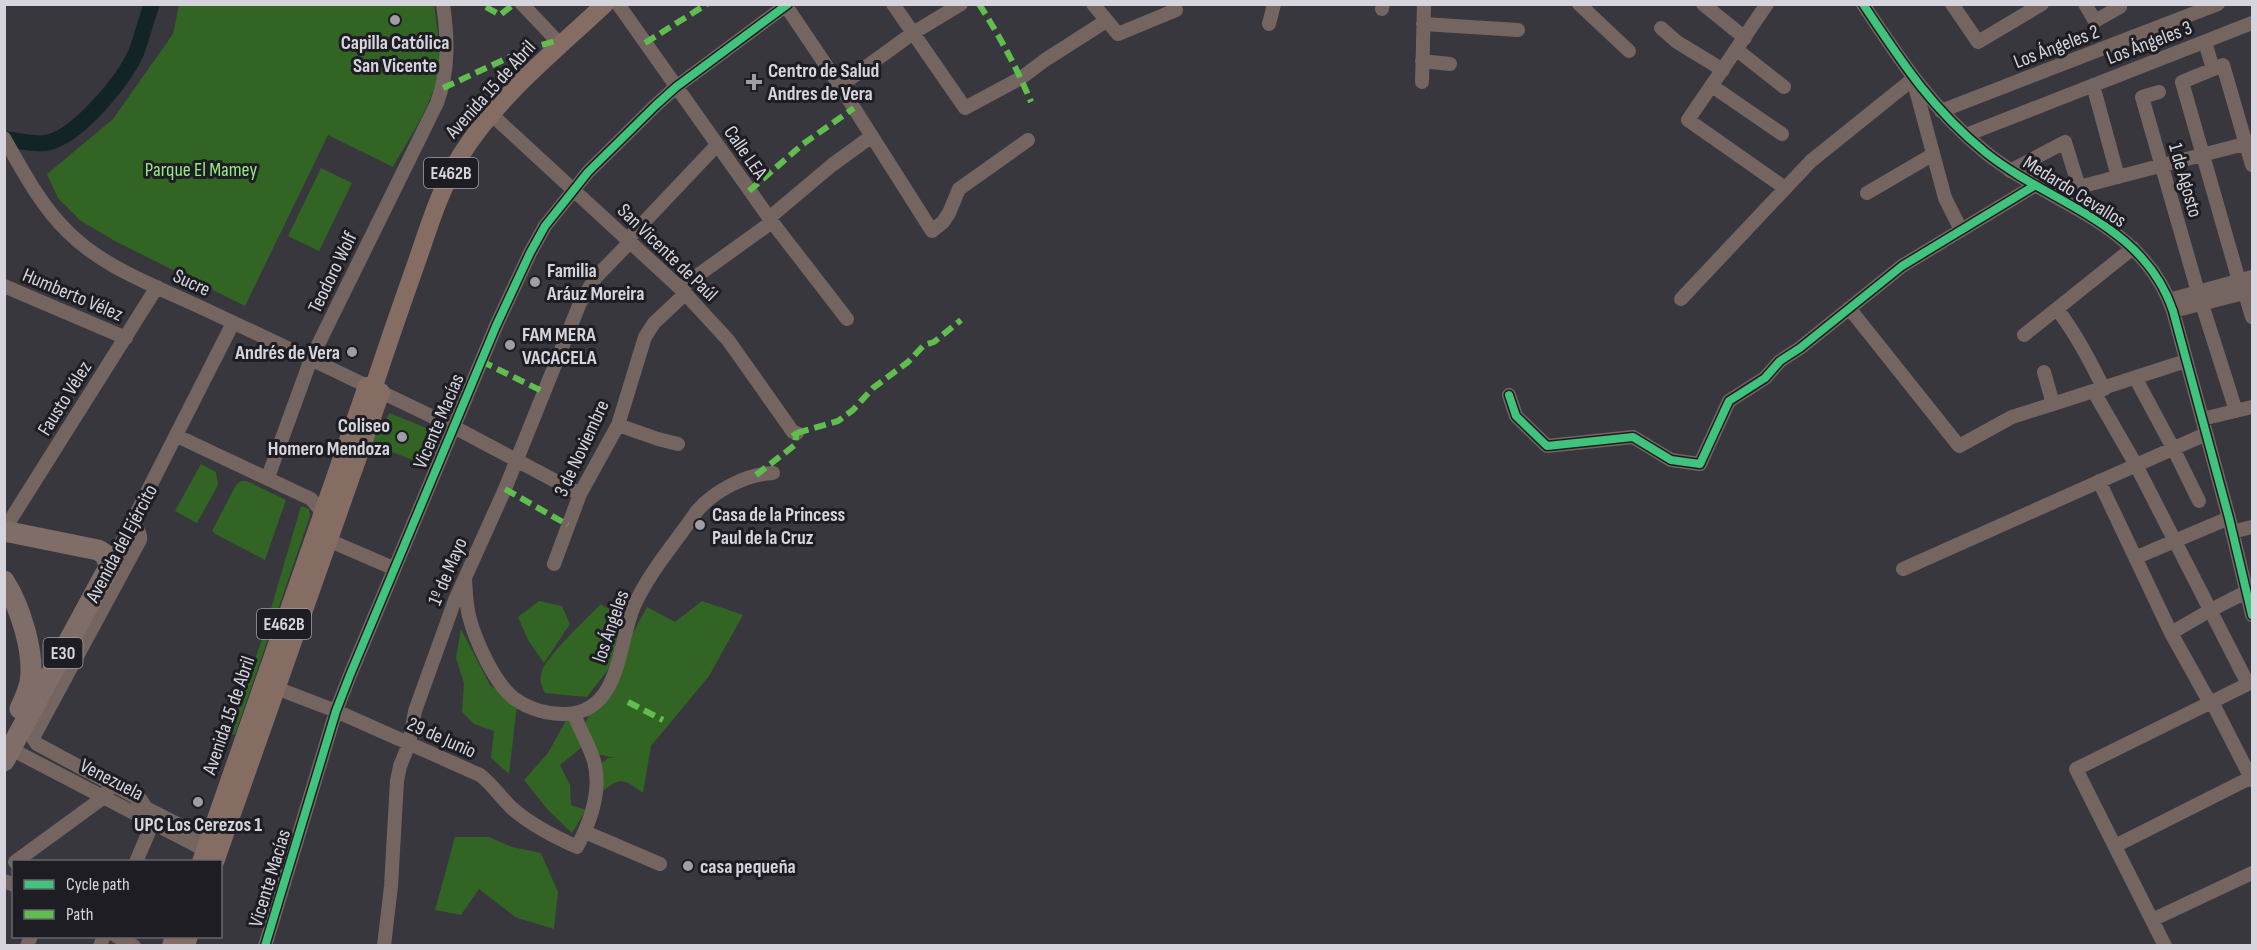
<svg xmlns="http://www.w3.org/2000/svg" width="2257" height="950" viewBox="0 0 2257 950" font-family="'Sofia Sans Condensed',sans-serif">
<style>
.green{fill:#326424}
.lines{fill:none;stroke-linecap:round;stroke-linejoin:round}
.river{stroke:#132426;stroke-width:16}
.minor{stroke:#756560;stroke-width:14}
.major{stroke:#856d64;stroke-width:18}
.highway{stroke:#7f6d68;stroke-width:21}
.quiet{stroke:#5fbe4e;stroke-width:6;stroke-dasharray:12 6;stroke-linecap:butt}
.cycleway-casing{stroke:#1d1d23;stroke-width:11}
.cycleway{stroke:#40c37c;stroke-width:8}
.poi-dot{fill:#9f9ea5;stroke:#1d1d23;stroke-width:2}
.labels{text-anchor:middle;stroke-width:6;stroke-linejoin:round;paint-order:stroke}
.shield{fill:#1d1d23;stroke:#9e9ea5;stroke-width:1.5}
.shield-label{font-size:18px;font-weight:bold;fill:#d6d5dd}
.poi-label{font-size:20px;font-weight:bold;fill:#d6d5dd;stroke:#1d1d23;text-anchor:start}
.street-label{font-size:20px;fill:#d6d5dd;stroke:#1d1d23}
.park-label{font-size:20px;fill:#9aeb86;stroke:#1d1d23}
</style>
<rect width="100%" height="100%" fill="#38373e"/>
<path class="green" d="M179 5H434C437 27 442 52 438 74 431 107 409 138 393 167L328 135 245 306 113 240 81 221 58 198 47 174 113 119 173 34Z
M321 168 352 183 319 251 288 236Z
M389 413 434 431 420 463 370 443 378 420 385 423Z
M201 464 216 472 218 485 197 523 175 511Z
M241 481H247L286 500 265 560 215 534 212 531 236 485Z
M301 506 309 509 310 516 235 735 230 733 263 636Z
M539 601 562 606 570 624 544 663 528 640 518 617Z
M702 601 743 615 709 676 651 746 643 793C619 775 619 779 596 796L590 773 608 758H615L597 754 584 725 647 607 675 622Z
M601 604 614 612 619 631 611 666 587 697 545 693C541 685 539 680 542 671 546 657 589 616 601 604Z
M461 629 490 685 517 705 509 774 491 758 494 731 474 724 462 712 464 683 456 658Z
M569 715 587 743 560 765 570 785 571 805 586 810 572 833 548 810 524 780 548 753Z
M455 837H489L512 847 541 853 558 892 554 929 515 917 479 889 461 915 435 910Z"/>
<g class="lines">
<path class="river" d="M4 139C17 140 34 145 46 143 78 137 123 81 136 53 142 37 146 20 152 4"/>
<path class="minor" d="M522 4 561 45
M618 4 772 222 847 319
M893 4 965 108 1021 78 1045 60 1106 21
M1093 4 1118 34 1176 10
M1579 4 1629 51
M1703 4 1745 38
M1767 4 1688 120 1785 188
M1863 4C1901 61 1931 108 1985 152 2051 205 2143 222 2173 311L2229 518 2252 615
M1952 4 1978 42 2042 4
M2085 4 2095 21 2120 7
M786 6 840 86 932 231 943 222 949 213 959 189 1028 140
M1382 9 1383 4
M1269 24 1274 4
M1423 24 1518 30
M1661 28 1677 42 1723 70
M2205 42 2213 69
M1737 50 1784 87
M1422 61 1450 64
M1422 82 1424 4
M2093 85 2118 177
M840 86 913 33 961 4
M1712 86 1782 134
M2159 92 2142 97 2198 292
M1941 111 2218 4
M492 115 680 288 728 340 793 432 797 433
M1966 135 2252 23
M4 138C23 171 40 205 68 232 103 267 153 285 198 306 254 332 311 359 367 386
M2010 171 2065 142 2079 187
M1867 193 1932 155
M2052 194 2252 142
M769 218 832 165 872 136
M629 238 717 145
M2239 281 2182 82 2223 65 2252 165
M4 286 126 338
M680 288 772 222
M2245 293 2252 317
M1681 299 1811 161 1913 79 1945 198 1961 230
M2169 300 2252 277
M2202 304 2236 411
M1849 308 1959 446 2012 417 2053 404
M2057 309C2076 334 2090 361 2104 389
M2173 311 2252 291
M2024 335 2133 248
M2044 372 2053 404 2186 361
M2136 379 2173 448 2199 501
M381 392 454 427 580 494
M2094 392 2136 465 2248 684
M1509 395 1516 416 1547 446 1633 437 1671 460 1700 464 1729 401 1765 378 1780 361 1800 348 1902 266 2034 186
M2202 419 2252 407
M618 425 658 439 678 444
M177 436 311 499 323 513 328 540 393 568
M268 477 311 359 437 103C449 70 448 39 443 4
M2099 481 2171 633 2210 703
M134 518C133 527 142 531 140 540L33 738 37 744 141 800 146 808
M4 530 157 287
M2232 532 2252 527
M2137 557 2229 518
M554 564 580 494 618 425 645 337 654 323 685 294
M109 567 233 323
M1903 569 2206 434
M465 580C466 592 466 604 469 616 475 640 495 685 515 699 529 709 549 715 567 714 621 711 618 643 634 606 649 572 676 542 697 511 714 491 746 474 773 473
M2171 633 2209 611 2246 592
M276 688 336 711 480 775C493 785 501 798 513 809 531 825 555 837 577 847 591 821 602 791 594 761 589 745 580 730 574 714
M2212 702 2252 780
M5 743 11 749 205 850
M138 804 209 840
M585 832 660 864
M2115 846 2252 777
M15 862 104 797 108 790
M136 862 156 815
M4 881 14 885
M2152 920 2252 873
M116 936 134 946
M27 946 31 936
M100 946 104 936
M265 946 336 711 350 675 496 326 530 253 545 226 588 172 656 105 676 87 788 4
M384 946 391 886 397 781 400 766 409 744 415 711 455 600 505 489 580 303 596 277 631 241
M2165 946 2076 769 2252 682"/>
<path class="major" d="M373 389C387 347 401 306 416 264 429 227 440 189 461 155 497 97 555 51 605 4
M201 862 367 386 381 392 215 862
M171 946 174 936
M186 946 189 936"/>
<path class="highway" d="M4 531 98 550 106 555 109 567 4 761
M4 581C20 606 35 653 30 682 28 692 24 700 20 709"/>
<path class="quiet" d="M979 4C999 35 1017 68 1031 102
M486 7 500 15 514 4
M645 43 707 4
M443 88 527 49 556 41
M749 191 803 144 854 108
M481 361 542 391
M797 433 838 421 853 410 873 388 908 362 924 345 934 342 961 320
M756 475 795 445 796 436 793 432
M505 489 568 525
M628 702 663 720"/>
<defs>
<path id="cycleway" d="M1863 4C1901 61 1931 108 1985 152 2051 205 2143 222 2173 311L2229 518 2252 615
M1509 395 1516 416 1547 446 1633 437 1671 460 1700 464 1729 401 1765 378 1780 361 1800 348 1902 266 2034 186
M265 946 336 711 350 675 496 326 530 253 545 226 588 172 656 105 676 87 788 4"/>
</defs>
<use href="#cycleway" class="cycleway-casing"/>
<use href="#cycleway" class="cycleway"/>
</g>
<g class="poi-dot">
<circle cx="395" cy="20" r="6"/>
<path d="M751 73h6v6h6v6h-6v6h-6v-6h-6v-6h6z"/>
<circle cx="535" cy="282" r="6"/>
<circle cx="510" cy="345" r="6"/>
<circle cx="352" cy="352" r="6"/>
<circle cx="402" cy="437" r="6"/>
<circle cx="700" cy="525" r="6"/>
<circle cx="198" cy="802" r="6"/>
<circle cx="688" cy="866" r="6"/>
</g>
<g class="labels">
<g class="shield">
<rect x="424" y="158" width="54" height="30" rx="4.5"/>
<rect x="257" y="609" width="54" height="30" rx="4.5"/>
<rect x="43.5" y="638" width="39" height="30" rx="4.5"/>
</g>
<g class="shield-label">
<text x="451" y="179">E462B</text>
<text x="284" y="630">E462B</text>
<text x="63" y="659">E30</text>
</g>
<g class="poi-label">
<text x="395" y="49" text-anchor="middle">Capilla Católica<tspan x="395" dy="23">San Vicente</tspan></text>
<text x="768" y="77">Centro de Salud<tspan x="768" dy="23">Andres de Vera</tspan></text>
<text x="547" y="277">Familia<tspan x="547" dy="23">Aráuz Moreira</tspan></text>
<text x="522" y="341">FAM MERA<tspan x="522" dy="23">VACACELA</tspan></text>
<text x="340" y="359" text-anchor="end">Andrés de Vera</text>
<text x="390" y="432" text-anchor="end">Coliseo<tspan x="390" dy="23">Homero Mendoza</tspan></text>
<text x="712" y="521">Casa de la Princess<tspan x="712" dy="23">Paul de la Cruz</tspan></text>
<text x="198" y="831" text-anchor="middle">UPC Los Cerezos 1</text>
<text x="700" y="873">casa pequeña</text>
</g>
<g class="street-label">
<text transform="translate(2149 42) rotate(-21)" y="7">Los Ángeles 3</text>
<text transform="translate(2056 46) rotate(-21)" y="7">Los Ángeles 2</text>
<text transform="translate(490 89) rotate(-48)" y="7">Avenida 15 de Abril</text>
<text transform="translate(746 152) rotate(55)" y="7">Calle LEA</text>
<text transform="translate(2186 180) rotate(74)" y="7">1 de Agosto</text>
<text transform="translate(2075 191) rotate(32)" y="7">Medardo Cevallos</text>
<text transform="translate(668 252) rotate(44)" y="7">San Vicente de Paúl</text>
<text transform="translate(332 272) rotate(-64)" y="7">Teodoro Wolf</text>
<text transform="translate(192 282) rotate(25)" y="7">Sucre</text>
<text transform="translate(73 294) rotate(23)" y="7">Humberto Vélez</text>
<text transform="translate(64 398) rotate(-58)" y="7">Fausto Vélez</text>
<text transform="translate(438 421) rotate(-67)" y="7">Vicente Macías</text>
<text transform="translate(581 448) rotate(-65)" y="7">3 de Noviembre</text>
<text transform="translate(121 543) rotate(-62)" y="7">Avenida del Ejército</text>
<text transform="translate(447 571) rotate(-67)" y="7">1º de Mayo</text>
<text transform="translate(610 626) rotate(-71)" y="7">los Ángeles</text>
<text transform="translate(228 715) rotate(-71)" y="7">Avenida 15 de Abril</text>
<text transform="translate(442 737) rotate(24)" y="7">29 de Junio</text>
<text transform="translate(112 779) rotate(27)" y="7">Venezuela</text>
<text transform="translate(269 878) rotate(-73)" y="7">Vicente Macías</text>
</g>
<g class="park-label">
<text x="201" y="176">Parque El Mamey</text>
</g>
</g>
<rect width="2257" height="950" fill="none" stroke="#d6d5dd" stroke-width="12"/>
<rect x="12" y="860" width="210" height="78" fill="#1d1d23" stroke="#67676d" stroke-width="1.5"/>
<rect x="24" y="880" width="30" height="9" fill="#40c37c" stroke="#67676d" stroke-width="1.5"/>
<text x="66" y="890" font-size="18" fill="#d6d5dd">Cycle path</text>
<rect x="24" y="910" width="30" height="9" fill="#5fbe4e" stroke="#67676d" stroke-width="1.5"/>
<text x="66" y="920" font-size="18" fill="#d6d5dd">Path</text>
</svg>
